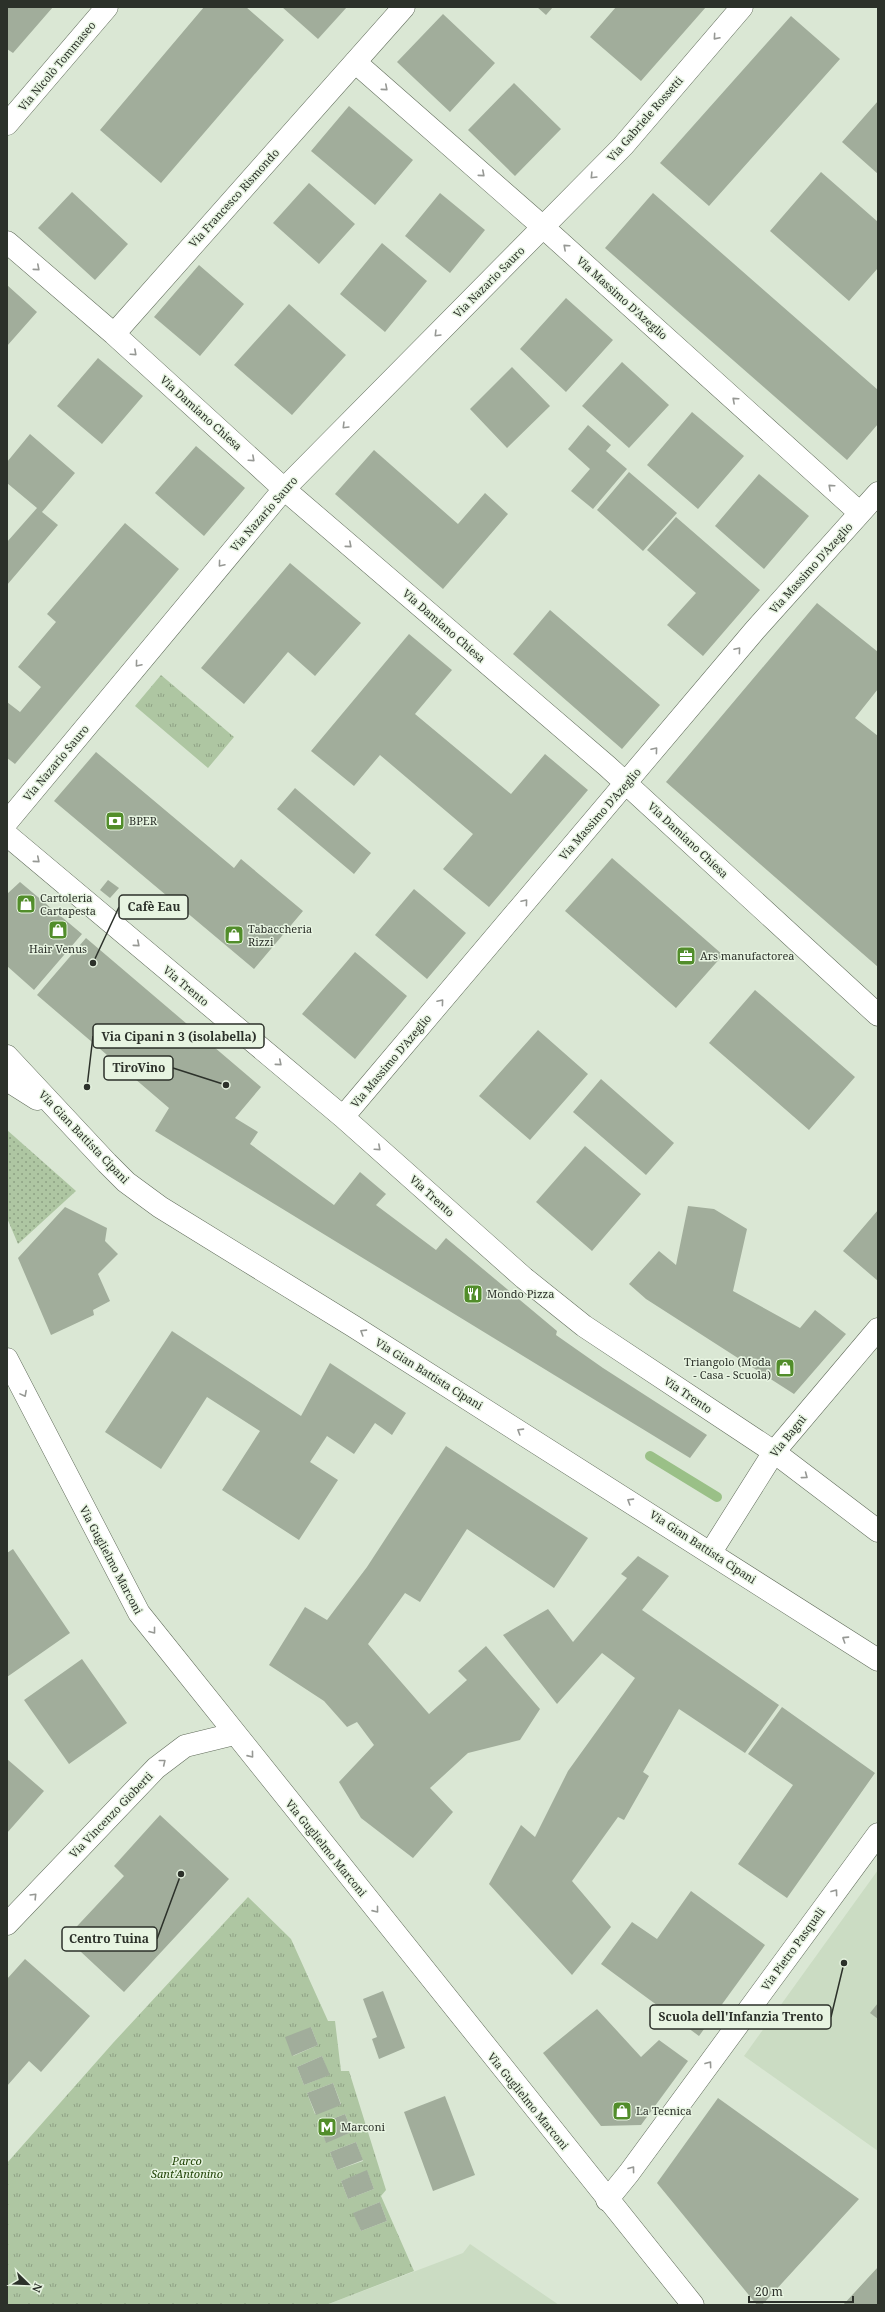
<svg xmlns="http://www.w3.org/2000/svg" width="885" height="2312" viewBox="0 0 885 2312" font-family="'Noto Serif',serif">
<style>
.built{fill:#cbdcc3}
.grass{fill:url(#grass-dots)}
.park{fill:url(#park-tufts);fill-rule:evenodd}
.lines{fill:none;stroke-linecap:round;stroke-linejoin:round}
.stream{stroke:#9ac087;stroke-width:10}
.building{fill:#a1ad9b}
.street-casing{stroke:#616c5b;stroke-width:23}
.secondary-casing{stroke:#616c5b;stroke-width:23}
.street{stroke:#fff;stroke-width:22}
.secondary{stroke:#fff;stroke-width:22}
.oneway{stroke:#969894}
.labels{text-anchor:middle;stroke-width:3;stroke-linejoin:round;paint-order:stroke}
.street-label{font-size:11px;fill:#2c312a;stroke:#e7f4e1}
.poi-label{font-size:11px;fill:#2c312a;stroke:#e7f4e1;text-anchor:start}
.park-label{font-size:11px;font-style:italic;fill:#204306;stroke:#e7f4e1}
.leader{fill:none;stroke:#2c312a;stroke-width:1.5}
.callout-dot{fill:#2c312a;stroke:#e7f4e1;stroke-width:1.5}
.callout{fill:#e7f4e1;stroke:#2c312a;stroke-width:1.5}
.callout-label{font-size:12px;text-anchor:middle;font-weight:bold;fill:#2c312a}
</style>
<defs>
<pattern id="grass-dots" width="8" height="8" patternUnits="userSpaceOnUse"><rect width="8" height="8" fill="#aec6a2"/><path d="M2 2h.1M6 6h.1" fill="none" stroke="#8ea184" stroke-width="1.8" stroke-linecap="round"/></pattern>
<pattern id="park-tufts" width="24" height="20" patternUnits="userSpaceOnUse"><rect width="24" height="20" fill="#aec6a2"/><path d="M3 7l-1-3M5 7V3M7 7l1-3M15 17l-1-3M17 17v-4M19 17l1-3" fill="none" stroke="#8ea184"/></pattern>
</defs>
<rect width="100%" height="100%" fill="#dae7d4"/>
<path class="built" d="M878 1870V2151L744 2056Z
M470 2244 559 2305H326L463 2253Z"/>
<path class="grass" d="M7 1130 76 1191 18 1244 7 1218Z"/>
<path class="park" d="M161 675 234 737 208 768 135 706Z
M248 1897 291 1939 328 2021H335L341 2071H349L386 2190 381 2196 414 2271 326 2305H7V2163L113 2043ZM311 2027 318 2045 293 2056ZM322 2056 329 2075 304 2085 297 2067ZM333 2083 341 2104 315 2114 307 2093ZM345 2114 352 2132 326 2142 319 2124ZM356 2142 363 2161 337 2170 330 2152ZM367 2171 374 2189 348 2199 341 2181ZM380 2202 387 2221 361 2231 354 2213Z"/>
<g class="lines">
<path class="stream" d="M650 1456 717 1497"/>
</g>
<path class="building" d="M7 7H53L13 53 7 49Z
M204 7H246L284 40 161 183 100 130Z
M282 7H347L318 39Z
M537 7H553L546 15Z
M616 7H706L641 81 590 37Z
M443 14 495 63 450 112 397 62Z
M791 16 840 59 709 206 660 163Z
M514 83 561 129 515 176 468 130Z
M878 101V174L842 142Z
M349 106 413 160 375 205 311 151Z
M821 172 878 222V268L849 301 770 231Z
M309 183 355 224 319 264 273 223Z
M72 192 128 244 95 280 38 228Z
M440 193 485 230 450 273 405 236Z
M653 193 878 390V424L847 460 605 248Z
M382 243 427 281 385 332 340 294Z
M199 265 244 304 200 356 154 317Z
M7 285 37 312 7 346Z
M566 298 613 340 566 392 520 349Z
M289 304 346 355 292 415 234 365Z
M98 358 143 396 102 444 57 406Z
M622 362 669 405 629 448 582 406Z
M512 367 550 406 507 448 470 409Z
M692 412 744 456 698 509 647 465Z
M588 425 611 445 606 451 627 469 593 509 571 491 590 469 568 449Z
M30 434 75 473 42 512 58 525 7 585V542L37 508 7 483V462Z
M196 446 245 488 204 536 155 493Z
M374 450 458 524 485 493 508 514 443 589 335 494Z
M629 472 677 513 643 551 597 510Z
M759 474 809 516 764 569 715 526Z
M676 517 760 590 703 656 667 625 696 593 647 550Z
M125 523 179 569 15 764 7 758V702L20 712 41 687 18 667 56 622 47 614Z
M290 563 361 623 315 676 288 652 244 704 201 668Z
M817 603 878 652V689L855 718 878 736V967L666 782Z
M550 610 660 705 622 749 513 654Z
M409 634 452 670 415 714 511 794 545 754 588 790 489 907 443 869 473 834 380 755 354 786 311 751Z
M96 752 234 868 241 859 303 911 254 969 54 801Z
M295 788 371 853 354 874 277 809Z
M612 858 723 955 676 1008 565 911Z
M108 880 119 888 110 898 100 890Z
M20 882 82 934 34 990 7 966V894Z
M414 889 466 933 427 979 375 935Z
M86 938 261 1087 235 1118 258 1132 250 1144 334 1205 360 1172 386 1194 376 1205 436 1250 446 1238 557 1331 556 1335 603 1368 707 1435 690 1458 155 1131 169 1108 37 995Z
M355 952 407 996 355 1059 302 1014Z
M755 990 855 1077 809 1130 709 1043Z
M538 1030 588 1074 530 1140 479 1096Z
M601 1079 674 1143 646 1175 573 1112Z
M585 1146 641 1194 592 1251 536 1202Z
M688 1206 714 1209 747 1229 733 1291 800 1328 815 1310 846 1334 794 1394 646 1299 629 1284 659 1251 676 1265Z
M65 1207 107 1228 105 1241 118 1254 98 1274 110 1301 93 1310 94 1315 51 1335 18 1258Z
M878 1210V1281L843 1251Z
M172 1331 301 1416 330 1363 406 1413 392 1435 375 1423 354 1454 327 1436 310 1462 338 1480 299 1540 222 1490 260 1431 207 1397 161 1469 105 1432Z
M446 1446 588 1538 554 1588 467 1529 420 1602 405 1593 368 1644 429 1714 467 1680 458 1671 486 1646 540 1709 520 1740 468 1753 430 1788 453 1812 413 1858 361 1818 339 1782 374 1745 357 1722 347 1727 324 1701 269 1665 305 1607 327 1620 367 1567Z
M13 1549 70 1633 7 1677V1553Z
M638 1556 669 1576 642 1610 779 1705 745 1753 679 1709 643 1772 649 1776 624 1820 618 1817 572 1881 611 1927 572 1975 489 1884 521 1825 535 1837 568 1771 635 1678 602 1653 557 1704 503 1635 548 1609 573 1642 627 1578 621 1574Z
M82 1659 127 1723 69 1764 24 1700Z
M782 1707 875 1773 787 1898 738 1864 793 1785 748 1754Z
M7 1759 44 1791 7 1833Z
M160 1815 229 1879 124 1992 66 1938 124 1876 114 1866Z
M691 1891 765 1945 699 2036 601 1964 632 1922 657 1939Z
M25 1959 90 2016 41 2072 29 2061 7 2086V1979Z
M383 1991 405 2048 379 2059 372 2039 377 2037 363 1999Z
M878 2003V2019L870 2013Z
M597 2009 641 2057 659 2040 688 2061 641 2125 601 2126 543 2053Z
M311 2027 318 2045 292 2056 285 2037Z
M322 2056 330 2075 304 2085 297 2067Z
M333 2083 341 2105 316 2115 307 2093Z
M445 2096 475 2175 433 2191 404 2112Z
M718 2098 859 2199 762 2305H757L657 2183Z
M345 2114 352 2132 326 2143 319 2124Z
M356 2142 363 2160 337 2170 330 2152Z
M367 2170 374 2189 348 2199 341 2181Z
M380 2202 387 2221 361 2231 353 2213Z
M878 2267V2305H843Z"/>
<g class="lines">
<defs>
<path id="street" d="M355 62 543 227 860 513
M7 124 107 7
M7 242 114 334 284 489 607 766 878 1015
M114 334 404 7
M7 822 284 489 623 146 742 7
M7 835 343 1117 524 1278 584 1326 774 1452 878 1531
M343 1117 755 630 878 493
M711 1552 774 1452 878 1329
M7 1924 156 1768 185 1746 234 1734
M607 2200 629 2173 878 1834"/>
<path id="secondary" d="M7 1056 107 1163 126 1182 160 1207 353 1326 878 1660
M7 1080 37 1099
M7 1359 139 1613 693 2305"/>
</defs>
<use href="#street" class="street-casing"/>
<use href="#secondary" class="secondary-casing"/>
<use href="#street" class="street"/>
<use href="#secondary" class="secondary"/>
</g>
<defs><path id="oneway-chevron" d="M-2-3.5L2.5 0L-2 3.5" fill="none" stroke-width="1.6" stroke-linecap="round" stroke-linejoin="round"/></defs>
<g class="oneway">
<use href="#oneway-chevron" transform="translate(716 37) rotate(131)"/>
<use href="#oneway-chevron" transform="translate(385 88) rotate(41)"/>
<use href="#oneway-chevron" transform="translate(482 174) rotate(41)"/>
<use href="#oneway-chevron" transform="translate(593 176) rotate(134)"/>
<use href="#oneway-chevron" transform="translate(566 247) rotate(-138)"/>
<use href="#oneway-chevron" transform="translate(37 268) rotate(41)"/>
<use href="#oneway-chevron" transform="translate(437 334) rotate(135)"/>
<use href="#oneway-chevron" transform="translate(134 353) rotate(42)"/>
<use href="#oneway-chevron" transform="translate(735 400) rotate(-138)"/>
<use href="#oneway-chevron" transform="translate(345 426) rotate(135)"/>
<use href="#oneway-chevron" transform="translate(252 459) rotate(42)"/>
<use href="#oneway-chevron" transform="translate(831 487) rotate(-138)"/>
<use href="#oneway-chevron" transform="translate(349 545) rotate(41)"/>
<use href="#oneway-chevron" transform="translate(221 564) rotate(130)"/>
<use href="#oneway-chevron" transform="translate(738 650) rotate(-50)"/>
<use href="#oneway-chevron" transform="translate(138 664) rotate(130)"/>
<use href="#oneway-chevron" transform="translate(655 750) rotate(-50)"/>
<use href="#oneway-chevron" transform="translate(37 860) rotate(40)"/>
<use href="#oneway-chevron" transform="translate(525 902) rotate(-50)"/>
<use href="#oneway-chevron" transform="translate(137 944) rotate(40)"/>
<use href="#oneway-chevron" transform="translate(441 1002) rotate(-50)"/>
<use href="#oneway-chevron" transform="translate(279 1063) rotate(40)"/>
<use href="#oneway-chevron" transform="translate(378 1148) rotate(42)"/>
<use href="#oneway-chevron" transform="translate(363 1332) rotate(-148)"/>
<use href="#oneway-chevron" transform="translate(24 1394) rotate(62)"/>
<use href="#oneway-chevron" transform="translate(520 1431) rotate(-148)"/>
<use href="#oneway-chevron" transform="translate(805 1476) rotate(37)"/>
<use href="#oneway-chevron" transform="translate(630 1501) rotate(-148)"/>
<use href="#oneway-chevron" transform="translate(153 1631) rotate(52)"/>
<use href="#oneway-chevron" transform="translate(845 1639) rotate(-147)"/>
<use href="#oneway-chevron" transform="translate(251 1755) rotate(51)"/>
<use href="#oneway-chevron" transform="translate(163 1762) rotate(-39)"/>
<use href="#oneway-chevron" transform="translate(835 1892) rotate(-54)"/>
<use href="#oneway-chevron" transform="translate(34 1896) rotate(-46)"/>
<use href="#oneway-chevron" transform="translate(376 1910) rotate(51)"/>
<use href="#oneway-chevron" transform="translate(709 2064) rotate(-54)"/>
<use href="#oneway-chevron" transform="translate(632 2169) rotate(-53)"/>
</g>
<defs>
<symbol id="bank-square" viewBox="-11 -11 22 22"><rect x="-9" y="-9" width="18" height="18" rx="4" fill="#528d2b" stroke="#e7f4e1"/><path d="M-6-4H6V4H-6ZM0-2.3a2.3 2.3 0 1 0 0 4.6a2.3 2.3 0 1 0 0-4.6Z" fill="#fff"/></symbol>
<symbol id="shop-square" viewBox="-11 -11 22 22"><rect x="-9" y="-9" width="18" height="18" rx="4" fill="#528d2b" stroke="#e7f4e1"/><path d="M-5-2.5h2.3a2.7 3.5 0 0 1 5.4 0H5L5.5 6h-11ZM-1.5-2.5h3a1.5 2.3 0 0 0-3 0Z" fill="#fff"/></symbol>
<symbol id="office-square" viewBox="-11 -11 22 22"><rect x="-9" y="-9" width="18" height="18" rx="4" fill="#528d2b" stroke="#e7f4e1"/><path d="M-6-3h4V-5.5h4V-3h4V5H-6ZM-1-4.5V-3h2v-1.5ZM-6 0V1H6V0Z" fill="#fff"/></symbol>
<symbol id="restaurant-square" viewBox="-11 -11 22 22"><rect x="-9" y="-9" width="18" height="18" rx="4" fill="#528d2b" stroke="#e7f4e1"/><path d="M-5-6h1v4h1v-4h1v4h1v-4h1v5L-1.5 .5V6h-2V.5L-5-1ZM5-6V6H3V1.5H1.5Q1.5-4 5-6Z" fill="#fff"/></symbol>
<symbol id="metro-square" viewBox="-11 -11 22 22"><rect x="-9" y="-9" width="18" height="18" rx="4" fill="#528d2b" stroke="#e7f4e1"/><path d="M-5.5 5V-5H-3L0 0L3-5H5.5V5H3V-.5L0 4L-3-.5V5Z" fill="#fff"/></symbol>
</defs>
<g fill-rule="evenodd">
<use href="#bank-square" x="104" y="810" width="22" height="22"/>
<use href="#shop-square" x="15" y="893" width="22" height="22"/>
<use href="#shop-square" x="47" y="919" width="22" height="22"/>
<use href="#shop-square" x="223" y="924" width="22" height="22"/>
<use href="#office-square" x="675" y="945" width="22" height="22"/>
<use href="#restaurant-square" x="462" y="1283" width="22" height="22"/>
<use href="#shop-square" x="774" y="1357" width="22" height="22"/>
<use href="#shop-square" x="611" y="2100" width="22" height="22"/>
<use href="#metro-square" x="316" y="2116" width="22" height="22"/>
</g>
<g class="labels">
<g class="street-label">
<text transform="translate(57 66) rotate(-50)" y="4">Via Nicolò Tommaseo</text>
<text transform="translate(645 119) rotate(-49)" y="4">Via Gabriele Rossetti</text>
<text transform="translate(234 198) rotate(-48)" y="4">Via Francesco Rismondo</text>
<text transform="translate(489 282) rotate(-45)" y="4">Via Nazario Sauro</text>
<text transform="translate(622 298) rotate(42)" y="4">Via Massimo D'Azeglio</text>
<text transform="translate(201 413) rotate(42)" y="4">Via Damiano Chiesa</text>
<text transform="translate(264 514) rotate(-49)" y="4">Via Nazario Sauro</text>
<text transform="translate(811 568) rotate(-48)" y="4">Via Massimo D'Azeglio</text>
<text transform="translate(444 626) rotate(41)" y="4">Via Damiano Chiesa</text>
<text transform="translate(56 763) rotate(-50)" y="4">Via Nazario Sauro</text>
<text transform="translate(600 814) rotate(-49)" y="4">Via Massimo D'Azeglio</text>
<text transform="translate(688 840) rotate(43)" y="4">Via Damiano Chiesa</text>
<text transform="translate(186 986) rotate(40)" y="4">Via Trento</text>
<text transform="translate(391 1061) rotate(-50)" y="4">Via Massimo D'Azeglio</text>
<text transform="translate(84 1137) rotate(46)" y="4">Via Gian Battista Cipani</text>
<text transform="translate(432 1196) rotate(42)" y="4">Via Trento</text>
<text transform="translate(429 1374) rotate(32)" y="4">Via Gian Battista Cipani</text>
<text transform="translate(688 1395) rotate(34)" y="4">Via Trento</text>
<text transform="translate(788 1436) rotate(-51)" y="4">Via Bagni</text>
<text transform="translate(703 1547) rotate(33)" y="4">Via Gian Battista Cipani</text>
<text transform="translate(111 1560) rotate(62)" y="4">Via Guglielmo Marconi</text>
<text transform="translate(111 1815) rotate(-46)" y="4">Via Vincenzo Gioberti</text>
<text transform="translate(326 1848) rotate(51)" y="4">Via Guglielmo Marconi</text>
<text transform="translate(793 1949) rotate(-54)" y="4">Via Pietro Pasquali</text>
<text transform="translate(528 2101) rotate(51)" y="4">Via Guglielmo Marconi</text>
</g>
<g class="poi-label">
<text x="129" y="825">BPER</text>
<text x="40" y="902">Cartoleria<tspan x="40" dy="13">Cartapesta</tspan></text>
<text x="248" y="933">Tabaccheria<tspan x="248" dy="13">Rizzi</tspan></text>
<text x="58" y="953" text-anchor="middle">Hair Venus</text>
<text x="700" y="960">Ars manufactorea</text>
<text x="487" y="1298">Mondo Pizza</text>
<text x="771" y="1366" text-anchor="end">Triangolo (Moda<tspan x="771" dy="13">- Casa - Scuola)</tspan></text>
<text x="636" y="2115">La Tecnica</text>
<text x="341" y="2131">Marconi</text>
</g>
<g class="park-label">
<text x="187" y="2165">Parco<tspan x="187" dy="13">Sant'Antonino</tspan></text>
</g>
</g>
<path class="leader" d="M93 963L119 907M87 1087L93 1036M226 1085L173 1068M181 1874L157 1939M844 1963L831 2017"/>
<g class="callout-dot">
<circle cx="93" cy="963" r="4"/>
<circle cx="87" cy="1087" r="4"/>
<circle cx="226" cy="1085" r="4"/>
<circle cx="181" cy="1874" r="4"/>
<circle cx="844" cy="1963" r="4"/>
</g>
<g class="callout">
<rect x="119" y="895" width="69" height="24" rx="4"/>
<rect x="93" y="1024" width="171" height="24" rx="4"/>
<rect x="104" y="1056" width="69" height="24" rx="4"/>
<rect x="62" y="1927" width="95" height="24" rx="4"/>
<rect x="650" y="2005" width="181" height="24" rx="4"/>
</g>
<g class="callout-label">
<text x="154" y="911">Cafè Eau</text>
<text x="179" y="1041">Via Cipani n 3 (isolabella)</text>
<text x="139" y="1072">TiroVino</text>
<text x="109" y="1943">Centro Tuina</text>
<text x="741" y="2021">Scuola dell'Infanzia Trento</text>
</g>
<rect width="885" height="2312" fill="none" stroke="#2c312a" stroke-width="16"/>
<g transform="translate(28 2284) rotate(113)" stroke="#e7f4e1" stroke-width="3" paint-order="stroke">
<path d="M0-3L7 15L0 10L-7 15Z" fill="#2c312a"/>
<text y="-6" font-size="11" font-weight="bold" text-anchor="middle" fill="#2c312a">N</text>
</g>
<path d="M749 2296v6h104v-6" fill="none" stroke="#2c312a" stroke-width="2"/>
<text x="755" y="2296" font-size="12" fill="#2c312a" stroke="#e7f4e1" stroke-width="3" paint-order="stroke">20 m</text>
</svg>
